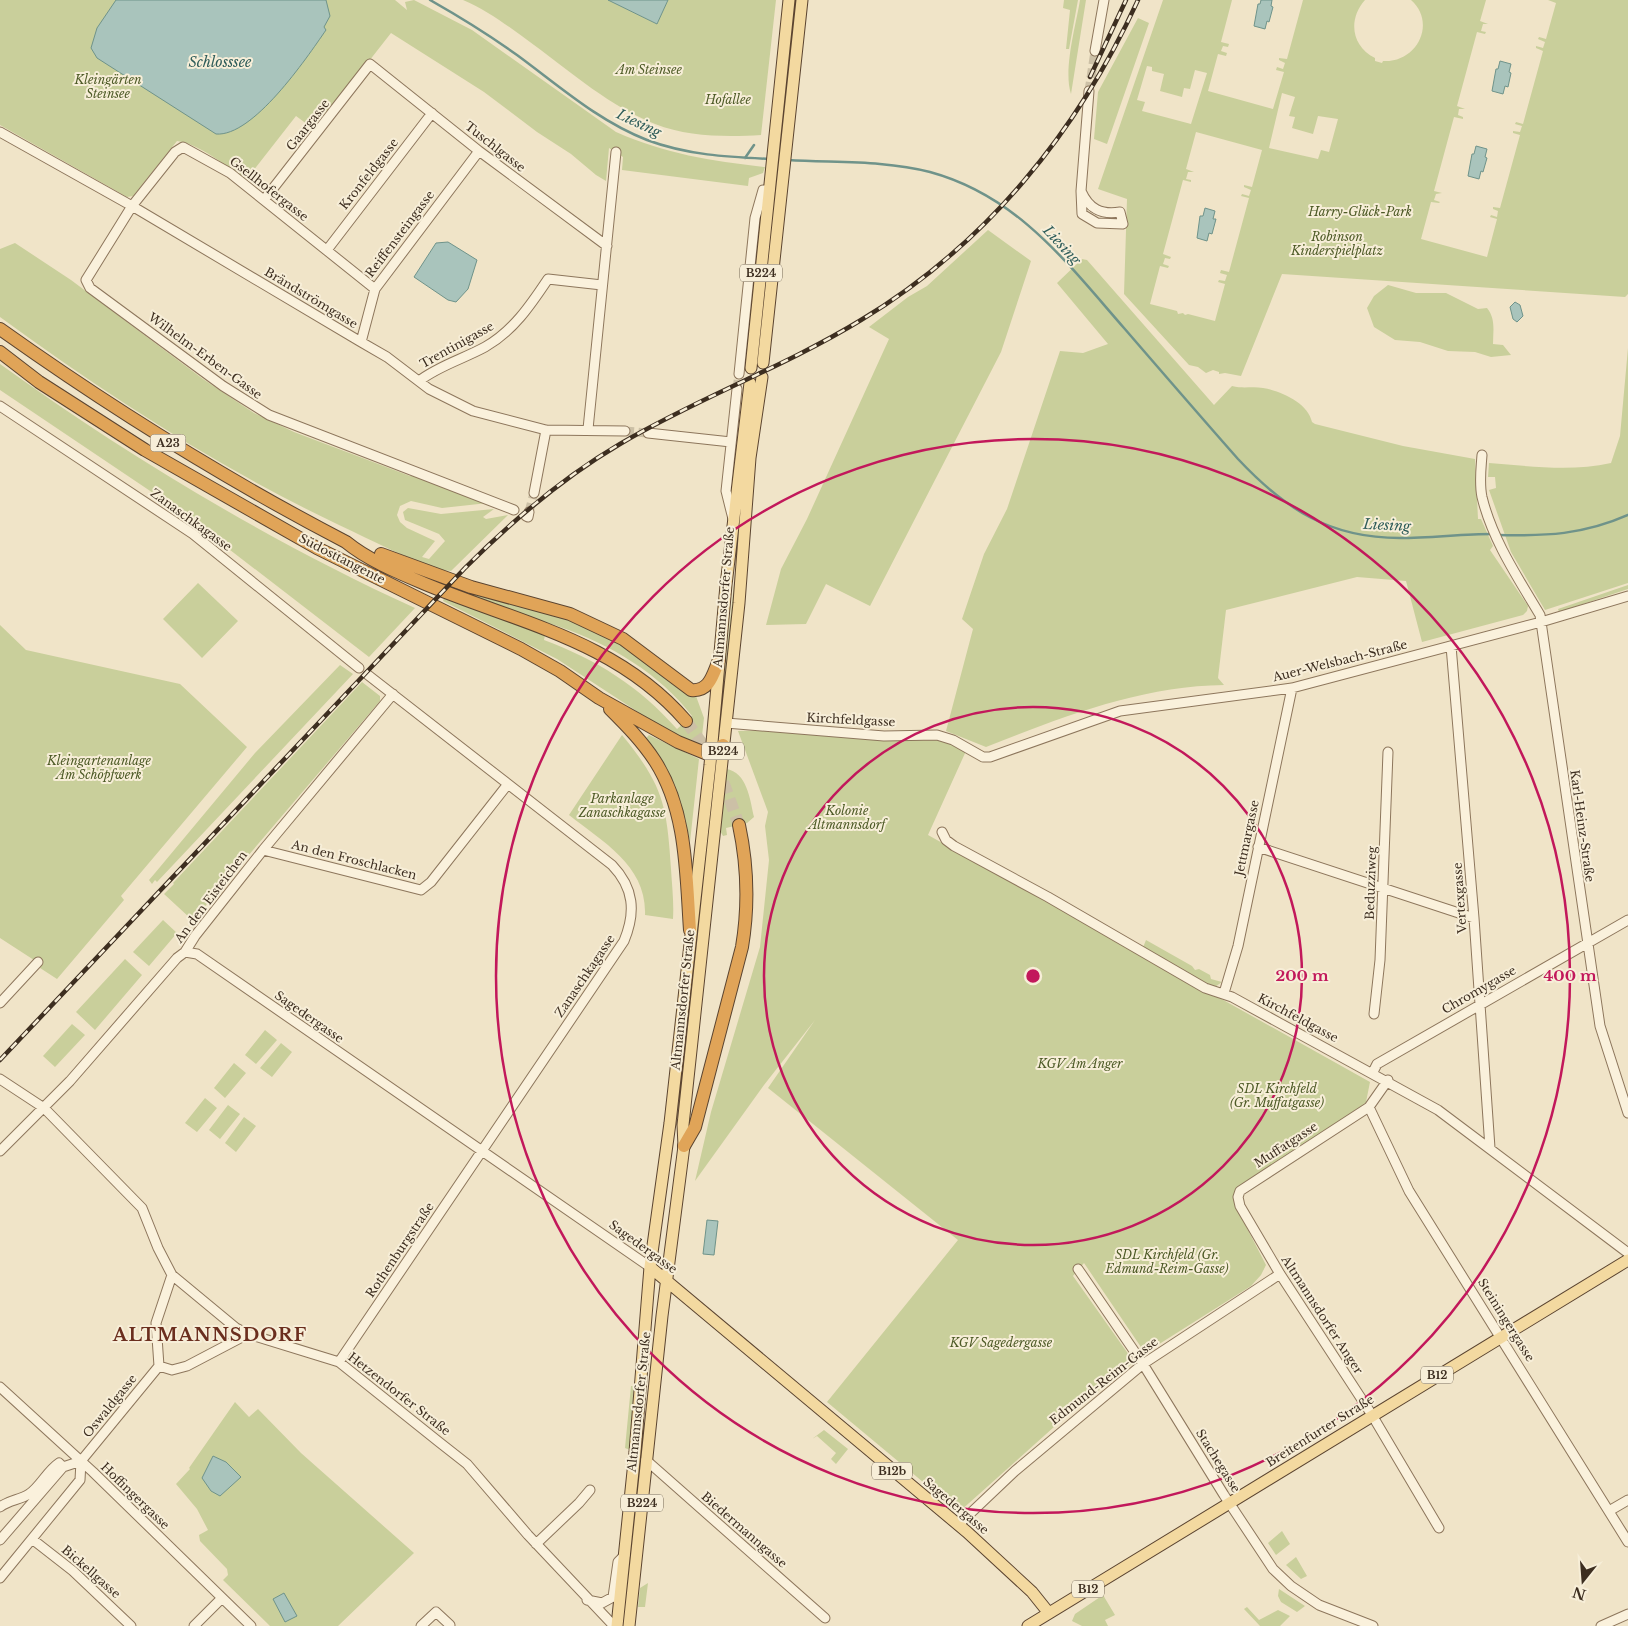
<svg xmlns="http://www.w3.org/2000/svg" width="1628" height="1626" viewBox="0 0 1628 1626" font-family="'Libre Baskerville',serif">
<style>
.green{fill:#c9cf9b;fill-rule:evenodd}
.water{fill:#a9c4bc;stroke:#6f938a}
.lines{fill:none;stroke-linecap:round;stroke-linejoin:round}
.stream{stroke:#6f938a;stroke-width:2.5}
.minor-tunnel{stroke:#ccc0a6;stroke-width:9;stroke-dasharray:9 4.5;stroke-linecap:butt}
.highway-tunnel{stroke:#ccc0a6;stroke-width:12;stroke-dasharray:12 6;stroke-linecap:butt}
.minor-casing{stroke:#8d765c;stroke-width:11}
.major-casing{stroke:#5b4430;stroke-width:13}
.highway-casing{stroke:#5b4430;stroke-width:14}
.minor{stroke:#faf1dc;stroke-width:9}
.major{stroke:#f3d9a0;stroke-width:11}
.highway{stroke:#e0a458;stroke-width:12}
.rail-casing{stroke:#3d2e20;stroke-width:4.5}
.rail{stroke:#f7eed8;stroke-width:2.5;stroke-dasharray:8;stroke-linecap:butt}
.ring{fill:none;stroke:#c2185b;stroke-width:2.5}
.labels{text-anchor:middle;stroke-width:4;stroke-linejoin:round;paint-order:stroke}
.shield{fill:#f7eed8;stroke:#756857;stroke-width:1}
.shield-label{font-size:11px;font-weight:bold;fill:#3d2e20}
.park-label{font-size:12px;font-style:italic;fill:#4d5a26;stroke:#f7eed8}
.street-label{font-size:12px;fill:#3d2e20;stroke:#f7eed8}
.water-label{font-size:14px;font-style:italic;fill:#2f5d5a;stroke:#f7eed8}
.district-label{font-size:18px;font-weight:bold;letter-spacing:1px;fill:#6b2e1e;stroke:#f7eed8}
.centre{fill:#c2185b;stroke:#f7eed8;stroke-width:2.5}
.ring-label{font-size:15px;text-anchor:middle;font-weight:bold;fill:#c2185b;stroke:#f7eed8;stroke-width:4;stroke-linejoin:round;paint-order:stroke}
</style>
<rect width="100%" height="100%" fill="#f0e4c8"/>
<path class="green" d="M0 0H395L407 10 405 2 414 0 472 30 616 132C666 154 711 161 765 167L763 173 749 178 748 186 622 170 623 157 609 148 606 181 596 175 571 154 537 132 484 92 391 33 315 130 296 116 246 180C229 168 198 143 177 141L133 196 127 197 0 125Z
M463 0H608L657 24 668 0H776L761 135C727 137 688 137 655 124 611 107 572 73 534 45 512 29 489 11 463 0Z
M1064 0H1078L1069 49H1066L1070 10 1063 8Z
M1080 0H1086L1071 94C1063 70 1076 25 1080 0Z
M1163 0H1232L1221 42 1229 44 1228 47 1223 46 1221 51 1227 53 1226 56 1218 54 1208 91 1273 109 1284 72 1276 70 1277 67 1283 69 1285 63 1279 60V58L1287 59 1303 0H1365C1348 19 1351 46 1375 58V61L1382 63 1383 61C1417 63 1437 23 1411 0H1486L1480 21 1488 24H1483L1481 31 1486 32 1485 34 1477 32 1457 106 1465 109H1459L1458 115 1463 117V119L1454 117 1434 191 1442 193 1436 194 1434 200 1440 202 1439 203 1431 202 1421 239 1487 257 1497 219 1490 217 1491 215 1497 217 1498 211 1493 209V207L1500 208 1520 135 1513 133V131L1520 132 1522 126 1515 124 1516 122 1523 124 1543 51 1536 48V46L1543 48 1545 42 1538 39 1539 37 1546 39 1556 3 1548 0H1628V294L1625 297 1282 274 1241 376 1225 373 1219 374V372L1213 370 1206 373 1198 367 1189 365 1124 294 1127 199 1098 189ZM1147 66 1152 67V71L1164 74 1160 91 1182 97 1184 88 1190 89 1195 70 1207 73 1191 124 1142 111 1145 102 1137 100ZM1282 93 1295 97 1289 116 1295 117 1292 128 1313 134 1318 116 1338 119 1329 152 1321 150 1318 159 1269 148ZM1196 132 1262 150 1252 187 1244 185V187L1251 190 1249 196 1242 194 1241 196 1249 198 1229 272 1221 270 1220 273 1227 275 1225 281 1219 280 1218 282 1225 284 1215 321 1188 314 1185 315 1183 313 1178 314 1177 311 1150 304 1160 266 1168 268 1169 266 1163 264 1165 258 1170 259 1171 257 1163 254 1183 180 1191 182V180L1186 179 1188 172H1194L1186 169Z
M1138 18 1149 23 1107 144 1094 139 1098 92Z
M762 207 747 367 741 369 758 217Z
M988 230 1031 261 1001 352 870 606 826 584 806 624 766 625 781 569 807 519 889 339 869 327 908 297 927 286Z
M15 243 71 280 203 379 254 413 294 432 410 476 414 475 462 492 470 498 488 503 442 508 411 501 400 506 397 515 400 522 407 528 435 541 422 557 429 559 445 541 439 534 405 520 403 512 408 508 441 514 494 509 483 517 486 519 508 515 451 571 443 570C407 559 373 541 339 525 219 468 107 395 0 317V249Z
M1082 259 1087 260 1214 405 1232 386C1244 389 1252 386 1263 388 1281 391 1308 403 1312 422L1315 424 1403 446 1475 459 1478 519H1481L1493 546 1490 550 1528 606 1527 611 1523 615 1422 642 1406 581 1357 577 1226 610 1218 678 1224 685C1141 686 1062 717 986 747L946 731 973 629 962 619 984 554 1007 509 1060 351 1083 353 1108 344 1057 283Z
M1388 285 1416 293H1446L1478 309 1487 308C1496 319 1493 332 1493 344L1503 345 1511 355 1491 357 1475 352 1448 351 1420 342 1395 340 1374 327 1367 308 1374 296Z
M1628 348V583L1545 610 1511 552 1489 490 1496 488 1495 477H1488L1489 463C1530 466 1571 472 1611 463L1620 436Z
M0 364C129 457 269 541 415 608L369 657 177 509 0 390Z
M198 583 238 621 202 658 163 619Z
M734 583 736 584 720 733 718 732Z
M1628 585V589L1559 612 1558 609Z
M468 592C525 607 587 618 635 654 650 665 680 695 696 696L704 718 701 745 664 729 557 659 443 601 444 598 545 635 544 640C597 660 639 686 677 729L692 716C660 674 610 644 560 627 544 621 477 602 468 592Z
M0 625 26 650 180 684 247 747 121 896 124 900 57 979 37 966V962L0 938Z
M340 665 353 674 157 882 155 880 152 884 149 880 155 873 255 753Z
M362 682 380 696V701L195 918H190L164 894 174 884 173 883Z
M774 730 921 737 947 740 966 751 928 835 1370 1082 1366 1102 1361 1108 1237 1189 1234 1197 1235 1205 1266 1265 1261 1275 1251 1286 1145 1353 1084 1263 1073 1276 1134 1362 1064 1418 959 1512 827 1402 958 1240 768 1088 815 1020 764 1085 695 1181 711 1112 760 947 769 860 765 826 768 812 738 731Z
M622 735C663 785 667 805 671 869 672 886 674 902 673 919L645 915C647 866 603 842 569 815Z
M649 735 699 759 690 842C683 802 670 770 646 738Z
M726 769C747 772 750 799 754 817L747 823 726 828 727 835 723 836 719 829Z
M163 920 177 933 149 966 133 952Z
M1146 940 1192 966 1195 970 1199 969 1210 975 1211 979 1222 982 1215 987H1209L1142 950Z
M125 959 142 975 95 1030 76 1012Z
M72 1024 85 1035 55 1067 43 1056Z
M265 1030 277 1040 256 1064 245 1055Z
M281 1043 292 1052 272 1077 260 1068Z
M234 1063 246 1073 225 1098 214 1088Z
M205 1098 217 1108 197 1132 185 1123Z
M228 1105 240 1114 220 1139 209 1130Z
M244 1117 256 1126 236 1152 225 1143Z
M631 1386H634L630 1440 632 1441 630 1450 625 1448Z
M235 1402 249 1417 258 1409 301 1453 414 1553 338 1626H270L223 1580 228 1575 227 1569 200 1541 199 1535 208 1530 197 1509 176 1484 190 1469 189 1468Z
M824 1430 848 1449 836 1464 831 1459 836 1453 817 1436 812 1439Z
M1282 1531 1290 1544 1276 1555 1268 1543Z
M1296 1557 1307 1576 1301 1579 1286 1565Z
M648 1583 645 1607H638L640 1588Z
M1279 1589 1305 1606 1297 1612 1281 1602 1278 1596Z
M1103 1595 1115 1615 1105 1620 1108 1626H1082L1072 1621 1075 1614Z
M1247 1607 1259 1620 1278 1610 1290 1616 1280 1626H1260L1244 1609Z"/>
<path class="water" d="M116 0H326L330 16 324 27 326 30C306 59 253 137 216 134L97 58 91 48 97 28Z
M608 0H668L657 24Z
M1261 0H1272L1271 6 1273 7 1269 22 1267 21 1265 29 1254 26 1258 4H1260Z
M1500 61 1511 64 1509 72 1511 73 1508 87 1505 86 1503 94 1492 91 1496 69H1498Z
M1476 146 1487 149 1485 157 1487 158 1483 172 1481 171 1479 179 1468 176 1472 154H1474Z
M1205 208 1215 211 1213 219H1216L1212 234 1209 233 1207 241 1197 238 1200 216H1203Z
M448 242 477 260 468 289 456 302 448 300 414 277 436 243Z
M1515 302 1520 305 1523 316 1517 322 1513 319 1510 307Z
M707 1220 718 1221 714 1255 703 1254Z
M213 1456 226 1462 241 1477 220 1496 211 1491 202 1478Z
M284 1593 297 1616 285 1622 273 1599Z"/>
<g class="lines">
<path class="stream" d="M430 0C460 17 489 35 517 55 558 85 598 121 647 140 687 155 727 157 770 159
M745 158 754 145
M788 160C835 163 884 160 930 172 1018 196 1067 263 1124 328 1162 372 1200 416 1238 459 1285 509 1329 538 1400 538 1431 538 1462 534 1492 534
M1498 535C1546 536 1583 535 1628 515"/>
<path class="minor-tunnel" d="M1089 91 1095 51
M737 389 739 374
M625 431 648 433
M529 512 534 493"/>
<path class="highway-tunnel" d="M686 721 717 765 739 825"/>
<defs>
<path id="minor" d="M1095 51 1104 0
M0 132 132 206 361 342 387 357 429 389 473 411 546 430 625 431
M1081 191C1089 209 1101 215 1120 212L1123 224 1097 223 1082 214 1081 191 1089 91
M264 200 370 64 479 151 607 246
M327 250 432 113
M375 289 230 173 183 147 175 152 132 206 86 280 90 288 223 386 269 415 514 510
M361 342 375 289 479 151
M739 374 755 218 763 190H770
M419 381C438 366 463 359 485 347 513 331 530 306 548 279L602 285
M0 406 193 534 359 668
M588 429 616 152
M648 433 731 442
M1482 455C1481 469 1479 483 1482 497 1492 539 1518 578 1540 615L1600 1026 1628 1113
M534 493 546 430
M526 516 528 517 529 512
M733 519 726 491 737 389
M1451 646 1474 918 1490 1148
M726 723 884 736 937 735 953 740 983 757H990L1120 711 1292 688 1541 622 1628 596
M942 832 946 840 954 846 1048 897 1205 988 1232 997 1438 1110 1628 1253
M1258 847 1474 918
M263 850 421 890 431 882 508 784
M185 952 197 954 650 1267
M1224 993 1238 946 1292 688
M0 1003 38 962
M1374 1014 1380 960 1388 752
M1373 1072 1377 1064 1628 920
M0 1079 44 1108 142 1208 158 1248 172 1275 236 1328 248 1334 339 1362 439 1442 467 1464 528 1535 614 1626
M1388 1080 1369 1107 1240 1191 1238 1197 1240 1206 1280 1274 1372 1415 1439 1528
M1369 1107 1409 1191 1628 1542
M0 1151 70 1081 177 958 185 952 195 936 263 850 393 694
M1078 1269 1143 1364 1224 1495 1273 1569 1291 1586 1319 1605 1373 1626
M339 1362 624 941C636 912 634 888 612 865L368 675
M159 1366 172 1370 187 1366 248 1334
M159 1366 156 1323 172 1275
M0 1387 93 1472 251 1626
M646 1460 825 1618
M0 1507C9 1500 20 1500 29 1494 40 1487 47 1471 59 1463L63 1467
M1609 1511 1628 1500
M958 1525 1015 1471 1143 1364 1280 1274
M32 1539 73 1571 131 1626
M0 1540 63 1467 81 1461 159 1366
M536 1544 579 1503 590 1490
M0 1578 80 1480 81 1461
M587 1600 602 1603 613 1597 618 1562 625 1555
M194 1626 222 1598
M421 1626 436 1612 450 1625
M1601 1626 1628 1614"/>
<path id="major" d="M763 363 802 0
M751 368 789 0
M650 1267 967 1532 1032 1592 1048 1612
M617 1626 635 1452 650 1267 670 1123 710 765 726 585 750 383
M629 1626 662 1316 684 1146 683 1125 739 603 750 458 762 377
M1028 1626 1628 1260"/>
<path id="highway" d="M0 329C111 408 225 479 346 542 368 560 397 572 423 583 518 623 616 640 686 721
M0 352 39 382 145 450 317 548 521 649 560 671 599 698 678 742 705 753 714 752 723 745
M381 554 471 587 570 614 623 639 691 690C710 692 713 674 719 660
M610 709C626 725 642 741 655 761 687 811 686 873 690 930
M684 1146 695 1127 742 947C749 905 748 867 739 825"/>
</defs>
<use href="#minor" class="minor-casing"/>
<use href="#major" class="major-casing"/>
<use href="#highway" class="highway-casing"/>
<use href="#minor" class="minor"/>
<use href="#major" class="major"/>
<use href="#highway" class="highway"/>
<defs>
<path id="rail" d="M1090 77 1126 0
M0 1060 465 568C512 521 562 478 620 444 698 398 784 367 861 320 986 245 1078 131 1138 0"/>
</defs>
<use href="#rail" class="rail-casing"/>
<use href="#rail" class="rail"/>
</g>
<g class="ring">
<circle cx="1033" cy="976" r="269"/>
<circle cx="1033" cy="976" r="537"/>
</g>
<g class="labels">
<g class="shield">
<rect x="740" y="264.5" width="42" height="17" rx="4"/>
<rect x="150.5" y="434.5" width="35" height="17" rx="4"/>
<rect x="702" y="742.5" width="42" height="17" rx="4"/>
<rect x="1421" y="1366.5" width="32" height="17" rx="4"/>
<rect x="872" y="1462.5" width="40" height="17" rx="4"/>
<rect x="621" y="1494.5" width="42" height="17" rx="4"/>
<rect x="1072" y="1580.5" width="32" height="17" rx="4"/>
</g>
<g class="shield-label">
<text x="761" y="277">B224</text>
<text x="168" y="447">A23</text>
<text x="723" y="755">B224</text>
<text x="1437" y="1379">B12</text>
<text x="892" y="1475">B12b</text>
<text x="642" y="1507">B224</text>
<text x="1088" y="1593">B12</text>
</g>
<g class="park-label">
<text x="649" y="74">Am Steinsee</text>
<text x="108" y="84">Kleingärten<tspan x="108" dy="14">Steinsee</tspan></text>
<text x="728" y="104">Hofallee</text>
<text x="1360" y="216">Harry-Glück-Park</text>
<text x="1337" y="241">Robinson<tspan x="1337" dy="14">Kinderspielplatz</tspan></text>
<text x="99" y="765">Kleingartenanlage<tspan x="99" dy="14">Am Schöpfwerk</tspan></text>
<text x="622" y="803">Parkanlage<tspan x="622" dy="14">Zanaschkagasse</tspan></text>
<text x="847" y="815">Kolonie<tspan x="847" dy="14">Altmannsdorf</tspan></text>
<text x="1080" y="1068">KGV Am Anger</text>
<text x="1277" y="1093">SDL Kirchfeld<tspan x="1277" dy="14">(Gr. Muffatgasse)</tspan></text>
<text x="1167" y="1259">SDL Kirchfeld (Gr.<tspan x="1167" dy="14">Edmund-Reim-Gasse)</tspan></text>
<text x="1001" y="1347">KGV Sagedergasse</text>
</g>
<g class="street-label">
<text transform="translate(308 125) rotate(-52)" y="4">Gaargasse</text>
<text transform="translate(495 147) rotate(38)" y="4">Tuschlgasse</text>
<text transform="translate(369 174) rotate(-52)" y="4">Kronfeldgasse</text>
<text transform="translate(269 189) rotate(38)" y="4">Gsellhofergasse</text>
<text transform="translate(400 234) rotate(-53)" y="4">Reiffensteingasse</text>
<text transform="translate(311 298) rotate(31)" y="4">Brändströmgasse</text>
<text transform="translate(457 345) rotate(-29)" y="4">Trentinigasse</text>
<text transform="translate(205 356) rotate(36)" y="4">Wilhelm-Erben-Gasse</text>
<text transform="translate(191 520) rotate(36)" y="4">Zanaschkagasse</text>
<text transform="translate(342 559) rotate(27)" y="4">Südosttangente</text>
<text transform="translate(724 597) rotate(-85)" y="4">Altmannsdorfer Straße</text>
<text transform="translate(1340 661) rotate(-14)" y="4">Auer-Welsbach-Straße</text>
<text transform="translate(851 720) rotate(3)" y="4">Kirchfeldgasse</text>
<text transform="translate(1582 826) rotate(82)" y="4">Karl-Heinz-Straße</text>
<text transform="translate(1247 838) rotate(-78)" y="4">Jettmargasse</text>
<text transform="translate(354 860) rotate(14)" y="4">An den Froschlacken</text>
<text transform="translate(1371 883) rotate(-88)" y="4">Beduzziweg</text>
<text transform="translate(211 897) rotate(-53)" y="4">An den Eisteichen</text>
<text transform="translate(1460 898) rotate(-94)" y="4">Vertexgasse</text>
<text transform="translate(585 976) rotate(-56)" y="4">Zanaschkagasse</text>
<text transform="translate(1479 990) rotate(-30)" y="4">Chromygasse</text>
<text transform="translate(683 1000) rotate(-84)" y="4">Altmannsdorfer Straße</text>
<text transform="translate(309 1017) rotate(35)" y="4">Sagedergasse</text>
<text transform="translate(1298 1018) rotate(28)" y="4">Kirchfeldgasse</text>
<text transform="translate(1286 1145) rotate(-33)" y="4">Muffatgasse</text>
<text transform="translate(643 1247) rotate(36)" y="4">Sagedergasse</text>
<text transform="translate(400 1250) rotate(-56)" y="4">Rothenburgstraße</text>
<text transform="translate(1322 1315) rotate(57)" y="4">Altmannsdorfer Anger</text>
<text transform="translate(1506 1320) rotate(58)" y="4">Steiningergasse</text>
<text transform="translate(1104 1381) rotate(-38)" y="4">Edmund-Reim-Gasse</text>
<text transform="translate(399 1394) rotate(38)" y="4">Hetzendorfer Straße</text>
<text transform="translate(639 1402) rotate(-84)" y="4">Altmannsdorfer Straße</text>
<text transform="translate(110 1406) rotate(-51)" y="4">Oswaldgasse</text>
<text transform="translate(1320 1431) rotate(-32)" y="4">Breitenfurter Straße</text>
<text transform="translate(1218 1461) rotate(58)" y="4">Stachegasse</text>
<text transform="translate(135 1496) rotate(44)" y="4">Hoffingergasse</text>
<text transform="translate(956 1506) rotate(40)" y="4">Sagedergasse</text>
<text transform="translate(744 1530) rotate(41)" y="4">Biedermanngasse</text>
<text transform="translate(91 1572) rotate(41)" y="4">Bickellgasse</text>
</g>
<g class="water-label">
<text x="220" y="67">Schlosssee</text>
<text transform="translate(639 123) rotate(25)" y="5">Liesing</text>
<text transform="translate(1062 245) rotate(47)" y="5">Liesing</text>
<text transform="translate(1387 525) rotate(3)" y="5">Liesing</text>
</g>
<g class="district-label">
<text x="210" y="1341">ALTMANNSDORF</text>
</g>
</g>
<circle cx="1033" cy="976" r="8" class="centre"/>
<g class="ring-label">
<text x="1302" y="981">200 m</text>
<text x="1570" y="981">400 m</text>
</g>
<g transform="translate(1583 1581) rotate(197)" stroke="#f7eed8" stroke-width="4" paint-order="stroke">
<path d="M0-4L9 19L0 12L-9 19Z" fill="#3d2e20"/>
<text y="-8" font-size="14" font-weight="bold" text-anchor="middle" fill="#3d2e20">N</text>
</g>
</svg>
